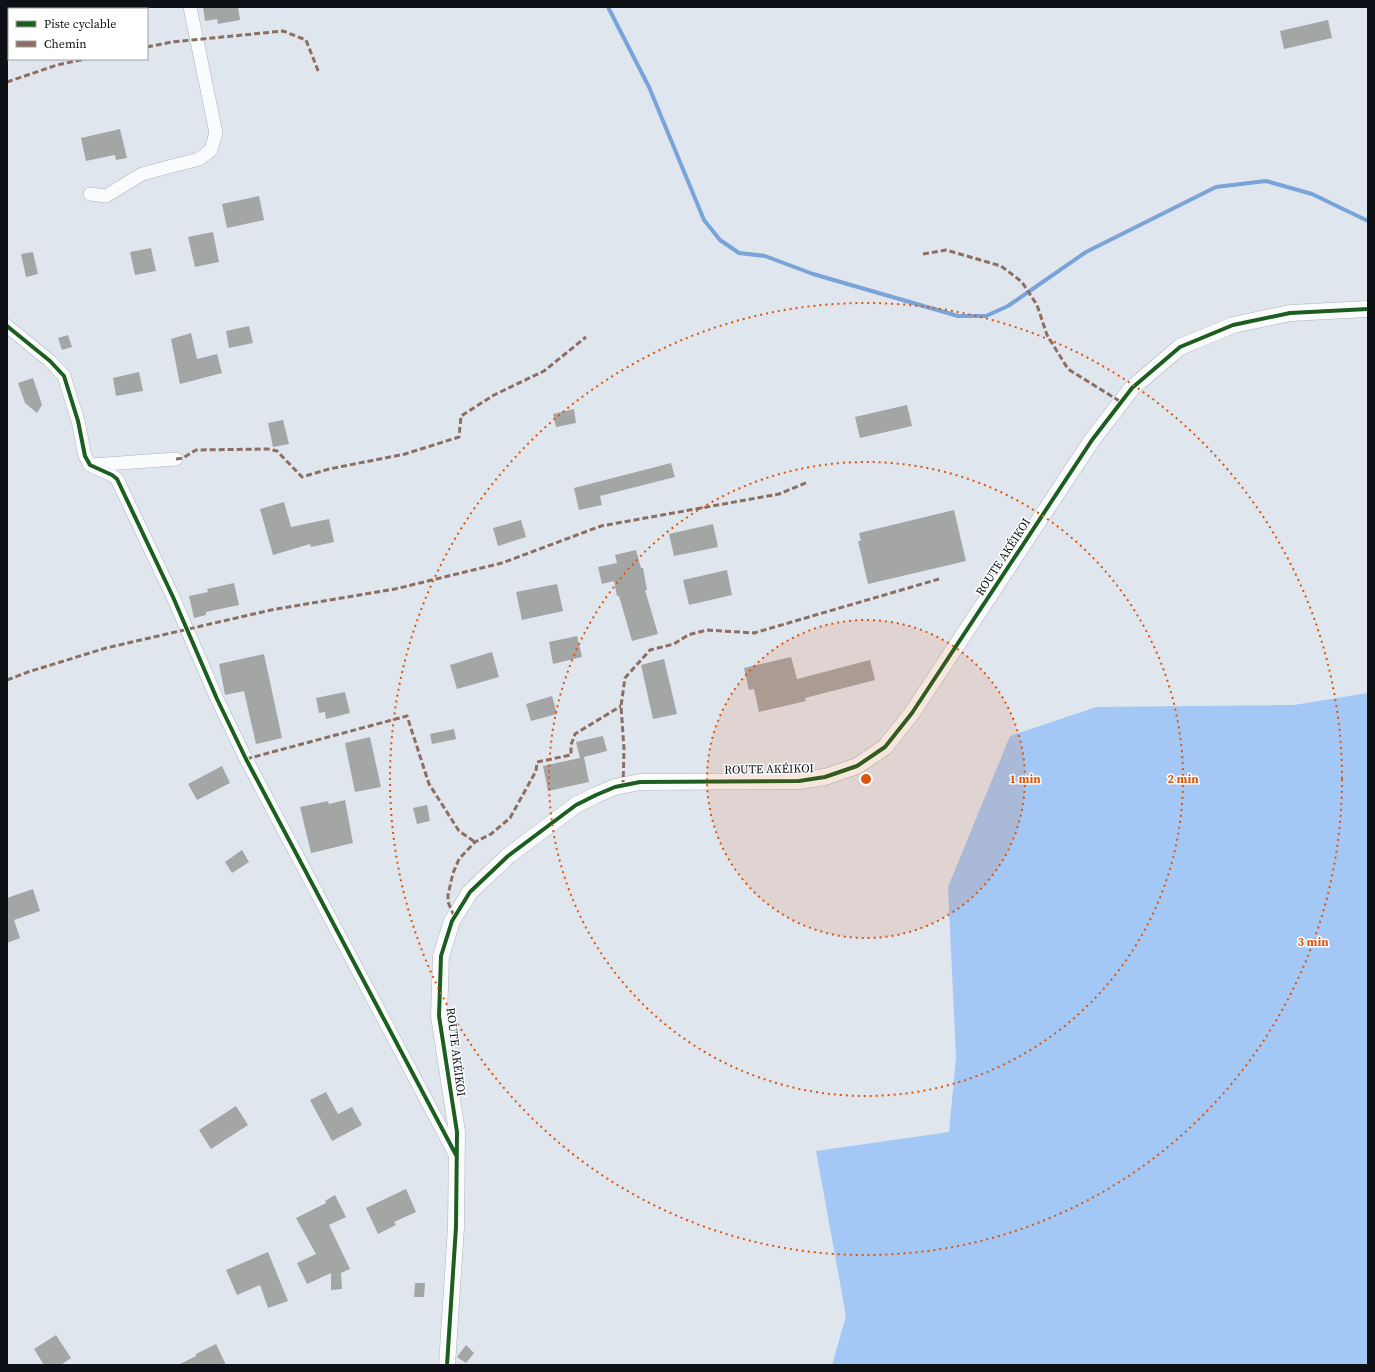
<svg xmlns="http://www.w3.org/2000/svg" width="1375" height="1372" viewBox="0 0 1375 1372" font-family="'Source Serif 4',serif">
<style>
.forest{fill:#a4c8f5}
.lines{fill:none;stroke-linecap:round;stroke-linejoin:round}
.stream{stroke:#79a4d9;stroke-width:4}
.building{fill:#a4a6a6}
.minor-casing{stroke:#afb4b9;stroke-width:14}
.tertiary-casing{stroke:#afb4b9;stroke-width:17}
.minor{stroke:#fafbfc;stroke-width:13}
.tertiary{stroke:#fafbfc;stroke-width:16}
.quiet{stroke:#8d6e63;stroke-width:3;stroke-dasharray:6 3;stroke-linecap:butt}
.cycleway-casing{stroke:#fff;stroke-width:6}
.cycleway{stroke:#1b5e20;stroke-width:4}
.ring{fill:none;stroke:#dd550c;stroke-width:2;stroke-dasharray:2 4}
.labels{text-anchor:middle;stroke-width:3;stroke-linejoin:round;paint-order:stroke}
.street-label{font-size:12px;fill:#0d1115;stroke:#fff}
.centre{fill:#dd550c;stroke:#fff;stroke-width:2}
.ring-label{font-size:12px;text-anchor:middle;font-weight:bold;fill:#dd550c;stroke:#fff;stroke-width:3;stroke-linejoin:round;paint-order:stroke}
</style>
<rect width="100%" height="100%" fill="#e0e6ed"/>
<path class="forest" d="M1368 693V1365H832L846 1316 816 1151 949 1132 956 1057 948 887 1010 736 1096 707 1294 705Z"/>
<g class="lines">
<path class="stream" d="M608 7 649 87 704 220 720 240 739 253 765 256 813 274 958 316H986L1008 306 1086 252 1216 187 1266 181 1312 194 1368 221"/>
</g>
<path class="building" d="M203 7H238L240 20 218 24 217 19 205 21Z
M1328 20 1332 38 1284 49 1280 31Z
M120 129 127 158 116 160 115 155 86 161 81 138Z
M259 196 264 220 227 228 222 204Z
M213 232 219 262 195 267 188 237Z
M151 248 156 271 135 275 130 252Z
M33 252 38 274 26 277 21 254Z
M249 326 253 343 229 348 226 331Z
M191 333 197 359 217 354 222 373 180 384 171 339Z
M68 335 72 347 62 350 58 338Z
M139 372 143 391 116 396 113 378Z
M33 378 42 405 37 413 25 403 18 383Z
M907 405 912 426 860 438 855 417Z
M574 409 576 423 556 427 553 414Z
M283 420 289 444 273 447 268 423Z
M671 463 675 477 600 496 602 505 579 510 574 488Z
M284 502 291 527 329 519 334 542 311 547 310 544 273 555 260 509Z
M954 510 966 561 868 584 858 541H861L859 533Z
M521 520 526 537 498 546 493 528Z
M713 524 718 547 674 556 669 534Z
M636 550 641 568H643L647 590H645L658 634 632 641 619 596H617L614 581 602 584 598 567 617 563 615 555Z
M727 570 732 595 689 605 683 580Z
M234 583 239 605 206 612V615L194 618 189 596 208 592 207 589Z
M557 584 563 611 522 620 516 592Z
M577 636 582 657 553 664 549 642Z
M492 652 499 677 457 689 450 665Z
M264 654 282 738 256 744 244 691 225 695 219 664Z
M791 657 797 679 870 660 875 680 805 698 806 701 759 712 754 689 749 690 744 668Z
M664 659 677 714 653 719 641 665Z
M345 692 350 713 326 719 325 712 319 713 316 698Z
M552 696 557 714 531 721 526 704Z
M454 729 456 739 432 744 430 734Z
M603 736 607 751 580 758 576 742Z
M370 737 381 787 355 792 345 743Z
M584 757 589 782 548 791 543 766Z
M222 766 230 783 197 800 188 784Z
M345 800 353 843 311 853 300 807 328 801 329 804Z
M427 805 430 821 417 824 413 808Z
M242 850 249 862 232 873 225 862Z
M33 889 40 911 14 920 20 938 7 943V898Z
M326 1092 338 1114 352 1107 362 1125 332 1141 310 1100Z
M236 1106 248 1125 211 1149 199 1130Z
M406 1189 416 1212 394 1222 396 1225 378 1234 366 1208Z
M335 1195 346 1217 329 1225 350 1269 341 1273 342 1289 331 1290V1273L307 1284 297 1263 316 1254 296 1218 326 1203 325 1201Z
M268 1252 288 1301 268 1308 260 1285 237 1295 226 1270Z
M415 1283H425L424 1297H414Z
M56 1335 71 1358 61 1365H44L34 1349Z
M216 1344 226 1365H178L196 1356V1354Z
M466 1345 474 1353 466 1363 457 1357Z"/>
<g class="lines">
<defs>
<path id="minor" d="M90 194 106 196 142 174 199 159 211 150 216 133 190 7
M7 326 50 361 64 376 78 421 85 456 90 465 112 475 117 479 173 597 217 699 246 759 456 1156
M92 465 176 459"/>
<path id="tertiary" d="M447 1365 456 1227 457 1132 439 1016 441 956 452 921 470 892 508 856 576 805 596 795 615 787 640 782 799 781 825 777 857 766 885 747 912 713 1092 440 1132 388 1180 347 1233 325 1290 313 1368 309"/>
</defs>
<use href="#minor" class="minor-casing"/>
<use href="#tertiary" class="tertiary-casing"/>
<use href="#minor" class="minor"/>
<use href="#tertiary" class="tertiary"/>
<path class="quiet" d="M147 47 172 42 283 31 306 40 319 73
M7 82 57 65 85 59
M923 254 946 250 1001 266 1022 282 1037 305 1047 335 1068 369 1121 402
M176 459 183 458 196 450 268 449 277 451 302 477 329 469 405 454 459 437 461 416 494 395 544 371 586 337
M7 680 28 672 106 648 271 610 395 589 502 563 601 526 779 494 808 482
M246 759 407 716 429 784 459 831 475 842
M623 786 624 749 621 706 625 678 650 650 674 644 688 635 707 630 754 633 939 579
M454 916 448 902V895L453 873 459 859 475 842 491 834 510 818 536 771 537 762 571 755V745L575 734 621 706"/>
<defs>
<path id="cycleway" d="M7 326 50 361 64 376 78 421 85 456 90 465 112 475 117 479 173 597 217 699 246 759 456 1155
M447 1365 456 1227 457 1132 439 1016 441 956 452 921 470 892 508 856 576 805 596 795 615 787 640 782 799 781 825 777 857 766 885 747 912 713 1092 440 1132 388 1180 347 1233 325 1290 313 1368 309"/>
</defs>
<use href="#cycleway" class="cycleway-casing"/>
<use href="#cycleway" class="cycleway"/>
</g>
<circle cx="866" cy="779" r="159" fill="#dd550c" fill-opacity=".12"/>
<g class="ring">
<circle cx="866" cy="779" r="159"/>
<circle cx="866" cy="779" r="317"/>
<circle cx="866" cy="779" r="476"/>
</g>
<g class="labels">
<g class="street-label">
<text transform="translate(1003 557) rotate(-57)" y="4">ROUTE AKÉIKOI</text>
<text transform="translate(769 769) rotate(-1)" y="4">ROUTE AKÉIKOI</text>
<text transform="translate(456 1052) rotate(83)" y="4">ROUTE AKÉIKOI</text>
</g>
</g>
<circle cx="866" cy="779" r="6" class="centre"/>
<g class="ring-label">
<text x="1025" y="783">1 min</text>
<text x="1183" y="783">2 min</text>
<text x="1313" y="946">3 min</text>
</g>
<rect width="1375" height="1372" fill="none" stroke="#0d1115" stroke-width="16"/>
<rect x="8" y="8" width="140" height="52" fill="#ffffff" stroke="#9ea0a1"/>
<rect x="16" y="21" width="20" height="6" fill="#1b5e20" stroke="#9ea0a1"/>
<text x="44" y="28" font-size="12" fill="#0d1115">Piste cyclable</text>
<rect x="16" y="41" width="20" height="6" fill="#8d6e63" stroke="#9ea0a1"/>
<text x="44" y="48" font-size="12" fill="#0d1115">Chemin</text>
</svg>
